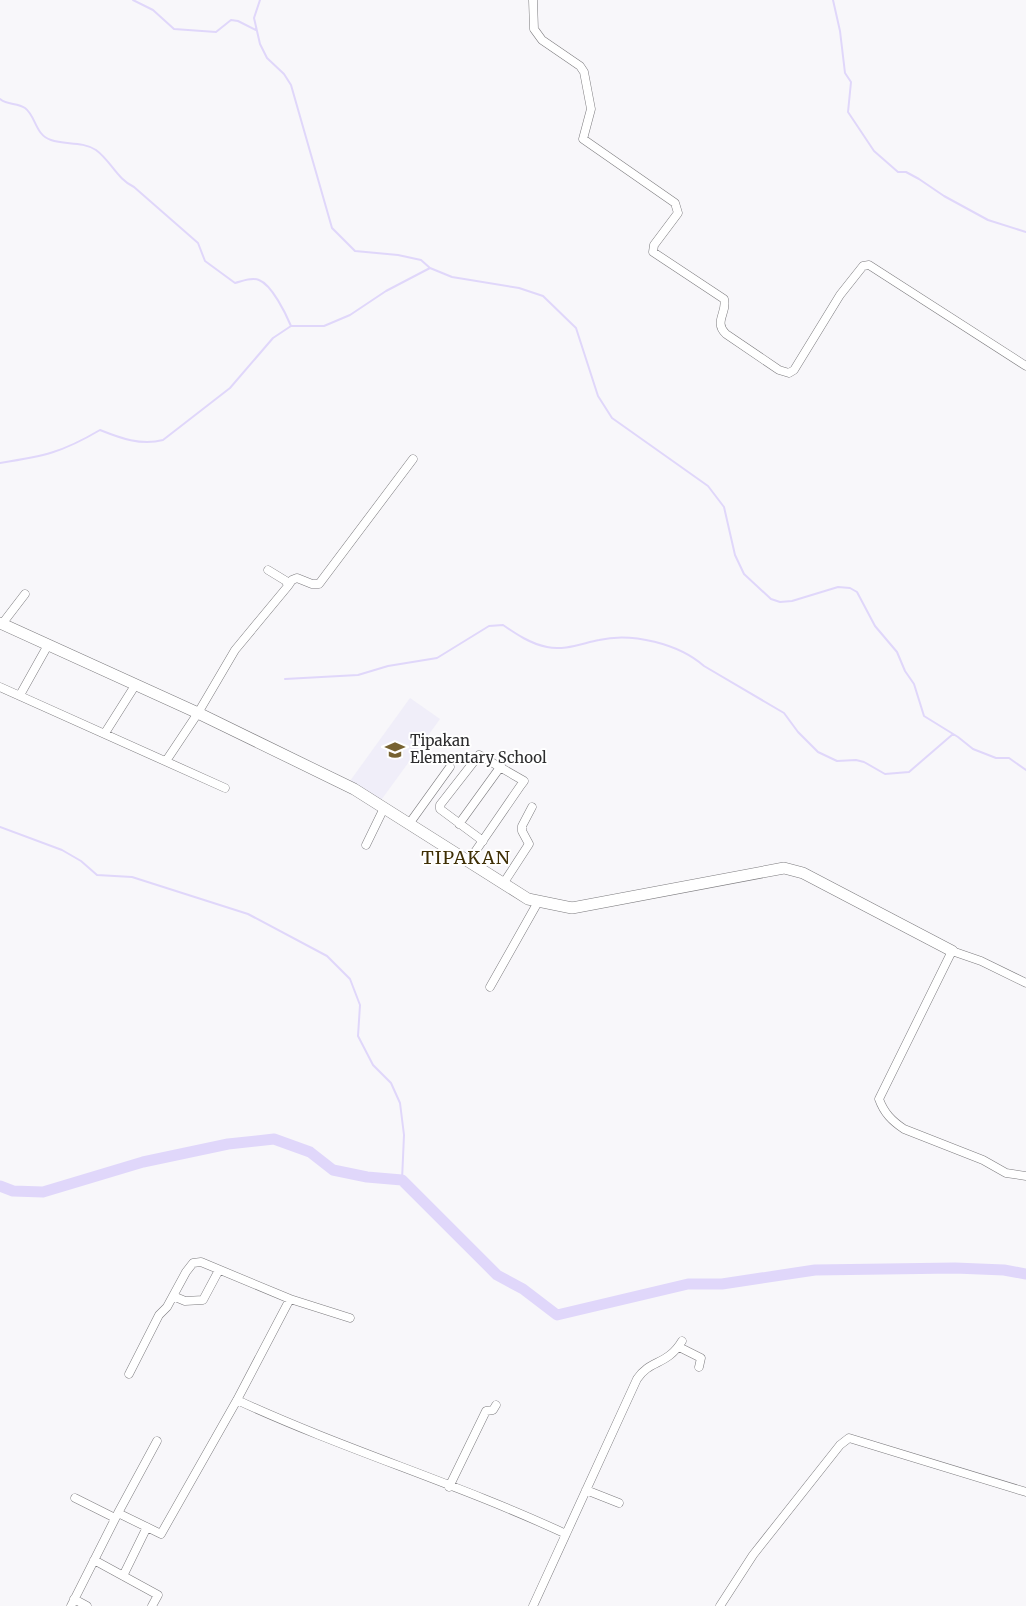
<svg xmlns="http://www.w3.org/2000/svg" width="1026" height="1606" viewBox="0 0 1026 1606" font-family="Merriweather,serif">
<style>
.built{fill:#f0eef9}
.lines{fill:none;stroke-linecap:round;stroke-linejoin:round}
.stream{stroke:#e0d7fa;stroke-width:2}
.river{stroke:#e0d7fa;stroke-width:11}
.street-casing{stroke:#7c7b7e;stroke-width:9}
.secondary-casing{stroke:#7c7b7e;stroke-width:12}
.street{stroke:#fff;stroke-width:8}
.secondary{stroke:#fff;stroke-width:11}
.labels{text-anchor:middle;stroke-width:4;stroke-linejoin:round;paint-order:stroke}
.poi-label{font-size:15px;fill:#2d2d2e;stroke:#fff;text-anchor:start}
.quarter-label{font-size:18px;letter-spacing:1px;fill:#3f2f05;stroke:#fff}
</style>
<rect width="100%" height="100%" fill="#f8f7fa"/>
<path class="built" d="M410 698 440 719 379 803 350 781Z"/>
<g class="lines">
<path class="stream" d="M133 0 153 10 174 29 216 32 231 20 238 21 256 30
M260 0 254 18 260 44 267 58 284 74 291 85 332 228 355 251 398 255 421 260 430 268 452 277 519 288 543 296 576 328 598 396 612 418 708 486 724 507 735 555 744 574 771 599 780 602 792 601 838 587 850 588 857 592 875 626 897 652 905 671 914 684 924 716 958 737 973 749 996 758H1009L1026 770
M833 0 840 31 845 73 851 82 848 112 874 151 898 172H906L919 179 944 196 988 220 1026 232
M0 99C7 105 17 103 25 108 36 116 35 135 51 140 65 145 82 141 96 150 111 161 117 179 134 187L198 243 205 261 235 283C243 281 252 277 259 280 272 285 286 314 291 326
M0 463C44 456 61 453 100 430 120 438 141 446 163 440L230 388 273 338 291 326H324L350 315 386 291 430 268
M285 679 358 675 388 666 437 658 489 626 503 625C516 634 531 644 547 647 564 651 583 643 599 640 632 632 679 644 704 666L784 713 798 732 818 752 837 761 856 760 864 762 885 774 909 772 953 734
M0 827 62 850 81 861 97 875 132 877 248 914 327 956 350 979 360 1005 358 1036 373 1065 391 1083 400 1103 404 1135 402 1180"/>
<path class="river" d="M0 1186 13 1191 43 1192 143 1162 228 1144 274 1139 310 1152 333 1170 367 1177 402 1180 497 1275 523 1289 557 1315 688 1284H722L815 1270 955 1268 1004 1270 1026 1274"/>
<defs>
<path id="street" d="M533 0 534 29 542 40 580 66 584 72 591 109 583 139 675 203 678 213 654 245 653 252 724 299C728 312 713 322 726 334L779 370 789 373 794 370 840 295 863 266 869 265 1026 366
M288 586 292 580 297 578 312 584H319L413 459
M2 624 25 594
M0 687 225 788
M20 695 48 645
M105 733 136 684
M166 761 198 713 235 650 288 586 286 581 268 570
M409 824 450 767
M459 824 501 766
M366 845 384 808
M468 862 521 785 524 781 479 755 440 805V809L483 841
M503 884 529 844 522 831V826L532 807
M1026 983 981 961 952 951 879 1099C884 1113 892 1121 904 1129L983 1160 1006 1173 1026 1176
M490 987 538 902
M173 1296 185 1301 203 1300 219 1270
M290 1299 350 1318
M679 1347 701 1358 699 1367
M237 1400C345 1450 459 1484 566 1534L533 1606
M449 1487 486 1411 493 1410 496 1405
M586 1490 619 1503
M75 1498 115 1518
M118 1513 157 1441
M566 1534 637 1379C650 1359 667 1366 682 1341
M94 1560 158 1595 152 1606
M123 1576 147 1527
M74 1599 87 1606
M71 1606 118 1513 161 1534 237 1400 290 1299 201 1262 193 1263 186 1272 167 1307 159 1315 129 1374
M720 1606 753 1555 840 1445 849 1438 1026 1492"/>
<path id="secondary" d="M0 623 198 713 354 789 528 899 572 908 784 868 803 873 952 951"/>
</defs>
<use href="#street" class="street-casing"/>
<use href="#secondary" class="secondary-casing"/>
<use href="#street" class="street"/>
<use href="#secondary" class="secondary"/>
</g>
<defs>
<symbol id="school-bare" viewBox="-9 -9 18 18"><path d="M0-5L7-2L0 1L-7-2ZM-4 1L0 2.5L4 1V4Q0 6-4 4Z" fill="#776231" stroke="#fff" stroke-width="2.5" paint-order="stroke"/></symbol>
</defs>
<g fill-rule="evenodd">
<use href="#school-bare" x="381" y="736" width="28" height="28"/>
</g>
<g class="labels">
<g class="poi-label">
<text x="410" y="746">Tipakan<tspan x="410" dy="17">Elementary School</tspan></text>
</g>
<g class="quarter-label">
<text x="466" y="864">TIPAKAN</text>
</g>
</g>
</svg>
